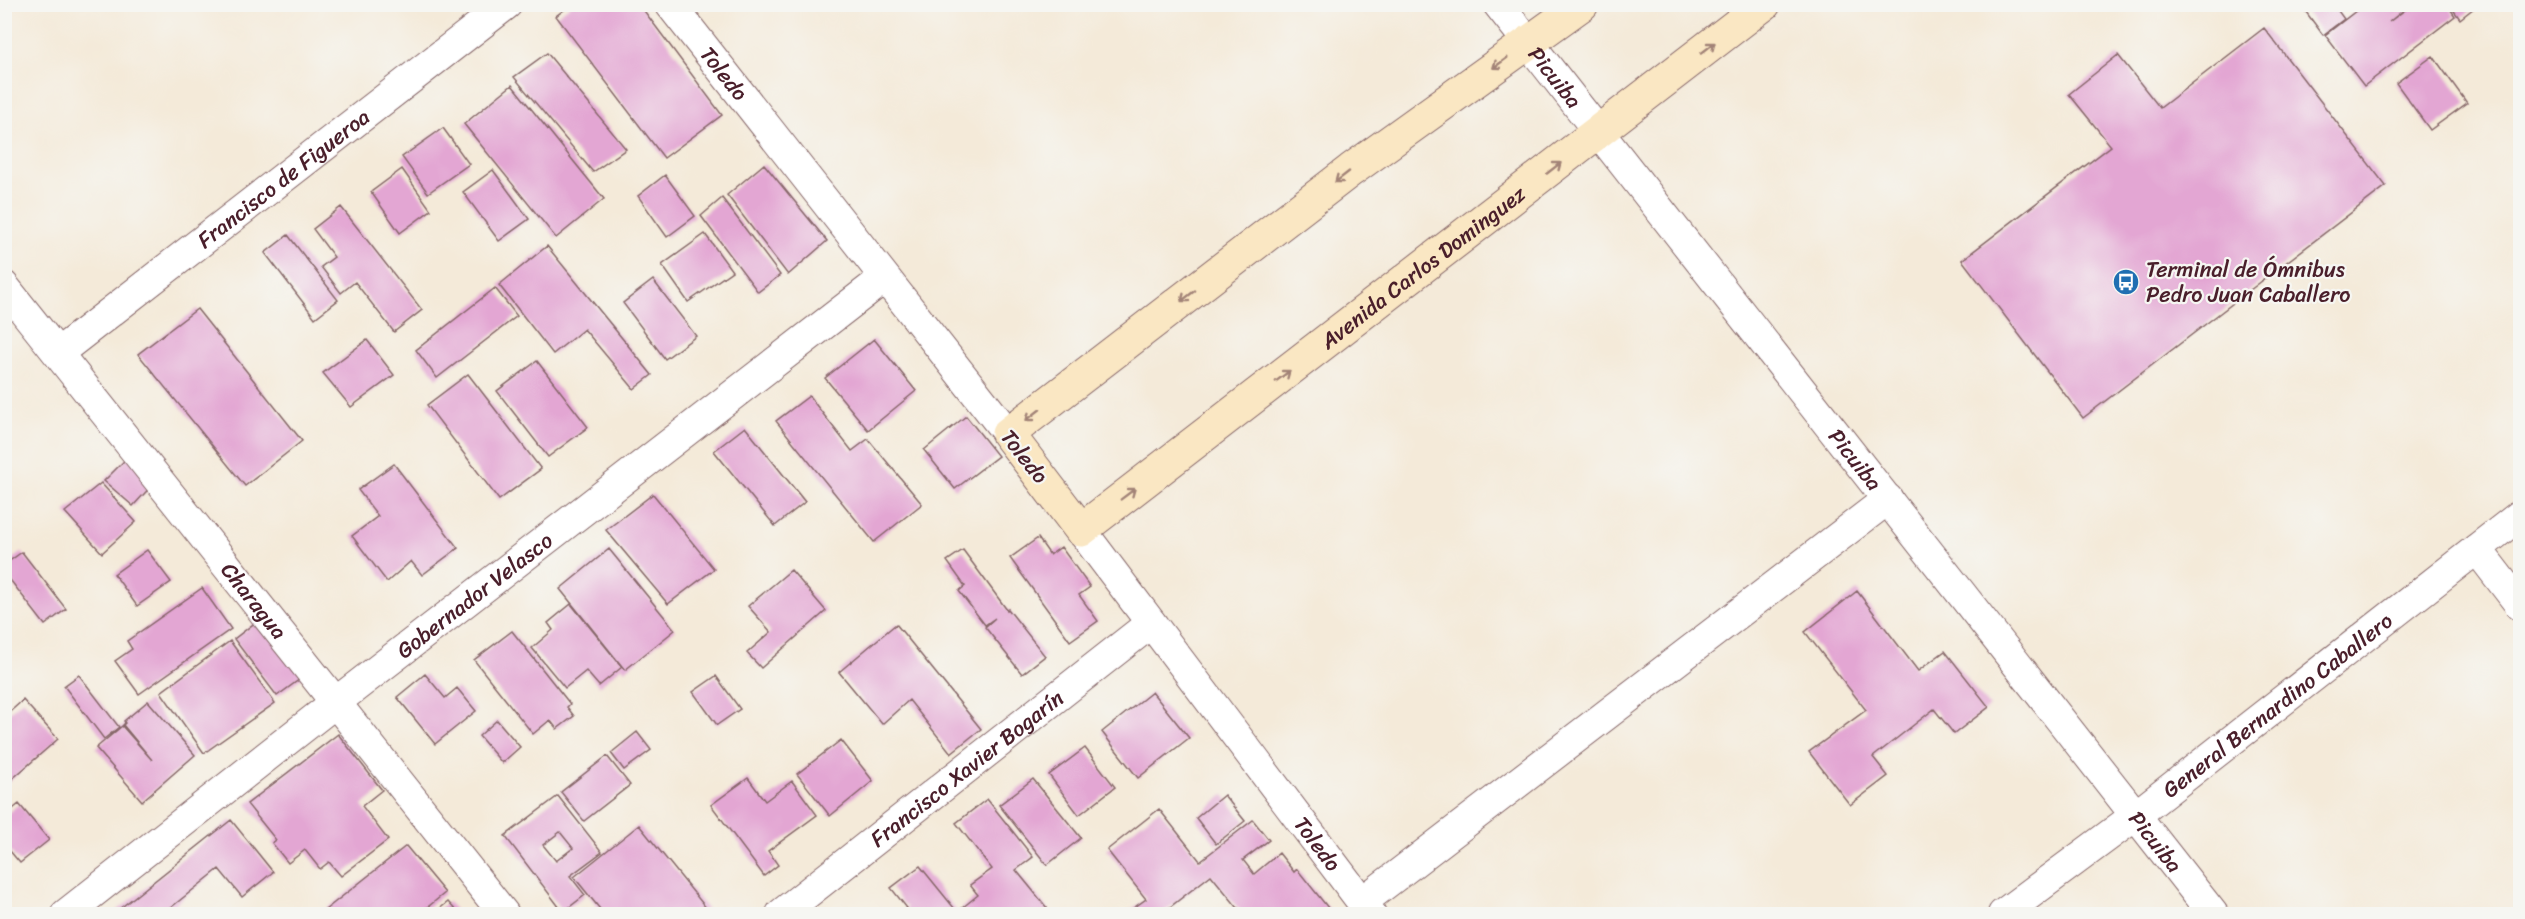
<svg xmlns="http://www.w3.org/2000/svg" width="2525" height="919" viewBox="0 0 2525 919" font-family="Sriracha,sans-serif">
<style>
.building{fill:#e3a6d3;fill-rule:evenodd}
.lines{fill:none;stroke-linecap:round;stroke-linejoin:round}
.street-casing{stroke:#866668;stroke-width:32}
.secondary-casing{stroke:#866668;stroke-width:35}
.street{stroke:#fff;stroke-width:30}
.secondary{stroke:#fae7c3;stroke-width:33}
.oneway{stroke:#a28377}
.labels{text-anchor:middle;stroke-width:4.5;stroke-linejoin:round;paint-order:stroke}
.street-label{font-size:22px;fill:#4a1f2b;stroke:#f6f6f2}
.poi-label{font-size:22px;fill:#4a1f2b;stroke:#f6f6f2;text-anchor:start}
</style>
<rect width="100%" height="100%" fill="#f6f6f2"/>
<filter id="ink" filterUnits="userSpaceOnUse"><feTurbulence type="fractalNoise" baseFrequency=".0167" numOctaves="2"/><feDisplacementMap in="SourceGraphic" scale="12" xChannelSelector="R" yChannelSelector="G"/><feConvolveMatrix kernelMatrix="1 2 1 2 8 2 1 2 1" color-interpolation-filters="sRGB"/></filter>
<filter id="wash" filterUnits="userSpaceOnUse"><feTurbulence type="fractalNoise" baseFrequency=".008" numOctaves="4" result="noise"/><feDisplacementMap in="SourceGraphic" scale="24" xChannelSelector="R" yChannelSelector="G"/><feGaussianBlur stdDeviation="1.35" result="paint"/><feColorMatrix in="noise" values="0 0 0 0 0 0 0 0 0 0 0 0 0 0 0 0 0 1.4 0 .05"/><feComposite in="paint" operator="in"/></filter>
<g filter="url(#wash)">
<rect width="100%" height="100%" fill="#f4ead9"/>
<g id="blocks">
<path class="building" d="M572 4H639L722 115 664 158 556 16Z
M2300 4H2333L2344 19 2323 35Z
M2365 4H2411L2389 22 2413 4H2447L2455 16 2364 86 2325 35Z
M2449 4H2479L2460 19Z
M2264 28 2386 186 2083 418 1962 260 2111 146 2069 94 2118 55 2160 108Z
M547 53 626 149 593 172 514 77Z
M2433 56 2467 103 2430 130 2396 83Z
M512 85 604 199 556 238 464 124Z
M443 128 469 164 428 193 402 157Z
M764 164 827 241 788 275 727 195Z
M402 169 431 210 400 233 371 192Z
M493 170 529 219 499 241 463 192Z
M665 175 695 216 667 237 638 196Z
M722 198 780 275 758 292 701 216Z
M341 207 422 310 394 332 355 282 341 293 321 267 334 257 313 229Z
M705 234 732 271 688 302 662 265Z
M288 235 338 300 315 318 265 253Z
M547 246 652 375 634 389 584 329 553 354 499 285Z
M653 280 696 336 665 359 623 303Z
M495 288 517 316 437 378 416 350Z
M197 309 302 441 245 486 138 354Z
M874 339 916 391 868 430 825 378Z
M367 340 394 375 351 407 323 373Z
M537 361 588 427 548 457 497 391Z
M468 374 541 469 499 500 427 405Z
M809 396 852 451 868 439 922 504 874 542 776 421Z
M966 416 998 456 955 489 924 450Z
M745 427 805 502 775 526 714 451Z
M128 457 155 482 133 506 104 481Z
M394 464 458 548 422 575 411 561 387 582 352 536 378 516 358 490Z
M101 483 136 522 102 553 65 512Z
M653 494 714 569 668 604 606 530Z
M1038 538 1050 555 1061 547 1090 587 1079 595 1098 621 1070 641 1010 558Z
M609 549 675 630 625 670 560 589Z
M147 550 171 582 137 606 114 574Z
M963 550 1007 610 1008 609 1045 656 1022 674 985 627 995 618 985 625 959 591 965 586 947 561Z
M22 552 66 609 45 625 4 572V565Z
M791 570 826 611 761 668 747 653 771 632 748 606Z
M202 588 231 629 139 694 115 661 132 649 127 641Z
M1857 591 1918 671 1945 651 1989 707 1954 734 1934 709 1873 757 1888 776 1850 805 1809 752 1866 710 1805 632Z
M571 604 622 667 599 686 586 671 565 688 532 648 553 630 548 623Z
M265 615 308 673 277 696 234 639Z
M896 624 981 729 951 753 909 700 882 724 839 672Z
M512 631 570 704 567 707 574 716 557 729 550 720 533 734 474 660Z
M230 641 275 703 204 753 161 692Z
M425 674 445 698 457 688 476 711 435 744 397 697Z
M79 675 119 727 104 739 64 686Z
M716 676 740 709 717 725 693 692Z
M1152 692 1189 738 1138 778 1102 732Z
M23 700 58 739 4 786V717Z
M148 701 195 755 142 801 96 748 122 726 152 760 123 725 125 723 124 721Z
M497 720 520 747 502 763 479 736Z
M637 732 651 750 624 770 611 753Z
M338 734 382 790 362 806 388 840 341 876 329 862 320 869 305 850 288 863 272 843 276 840 247 804Z
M841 740 873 781 830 816 797 774Z
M1085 748 1115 787 1079 815 1049 775Z
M607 756 630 785 584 821 561 792Z
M748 778 765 801 792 781 817 815 768 851 778 865 764 876 711 805Z
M1033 779 1081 838 1047 865 999 805Z
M1224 795 1245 821 1216 844 1196 818Z
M558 796 602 852 570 876 585 895 563 912 505 836ZM560 832 573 848 556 861 543 845Z
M987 799 1033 857 1016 870 1052 914H967L962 908 978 895 970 885 992 869 956 823Z
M19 804 49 840 20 863 4 844V816Z
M1159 809 1200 861 1253 820 1269 840 1243 860 1254 874 1279 853 1294 872 1297 869 1333 914H1240L1242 913 1211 875 1161 914H1125L1146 899 1107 850Z
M231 820 273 872 242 897 219 869 169 909 174 914H113Z
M639 825 707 909 700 914H604L574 877Z
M406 846 445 893 419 914H320Z
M920 866 959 914H899L907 908 891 888Z
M448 902 459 914H433Z"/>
</g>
</g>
<g filter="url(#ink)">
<use href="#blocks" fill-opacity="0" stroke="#866668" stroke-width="1.5"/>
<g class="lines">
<defs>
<g id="street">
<path id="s1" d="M670 4 1008 434"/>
<path id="s2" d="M1498 4 2213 914"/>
<path id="s3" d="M4 286 504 914"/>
<path id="s4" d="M58 353 507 4"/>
<path id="s5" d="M1081 530 1371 914"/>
<path d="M2477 549 2520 605"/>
<path d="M1362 902 1888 499"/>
<path id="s6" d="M66 914 336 702 884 278"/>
<path id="s7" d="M781 914 1151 623"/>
<path id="s8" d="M2003 914 2135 816 2520 515"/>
</g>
<g id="secondary">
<path id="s9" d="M1582 4 1351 170 1008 434 1081 530 1764 4"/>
</g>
</defs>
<use href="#street" class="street-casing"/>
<use href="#secondary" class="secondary-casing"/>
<use href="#street" class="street"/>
<use href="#secondary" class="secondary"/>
</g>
<defs><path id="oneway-shaft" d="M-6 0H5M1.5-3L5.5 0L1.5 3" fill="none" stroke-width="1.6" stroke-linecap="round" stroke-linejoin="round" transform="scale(1.5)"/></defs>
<g class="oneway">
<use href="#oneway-shaft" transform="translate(1708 48) rotate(-38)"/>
<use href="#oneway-shaft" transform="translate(1500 63) rotate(144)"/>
<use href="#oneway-shaft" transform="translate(1554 168) rotate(-38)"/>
<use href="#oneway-shaft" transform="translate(1342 177) rotate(142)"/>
<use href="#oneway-shaft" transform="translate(1188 296) rotate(142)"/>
<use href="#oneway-shaft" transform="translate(1283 376) rotate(-37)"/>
<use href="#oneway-shaft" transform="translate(1033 415) rotate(142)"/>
<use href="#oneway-shaft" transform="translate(1128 494) rotate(-37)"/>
</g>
</g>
<defs>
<symbol id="bus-disc" viewBox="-11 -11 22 22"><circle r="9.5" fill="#1f6fb2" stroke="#f6f6f2"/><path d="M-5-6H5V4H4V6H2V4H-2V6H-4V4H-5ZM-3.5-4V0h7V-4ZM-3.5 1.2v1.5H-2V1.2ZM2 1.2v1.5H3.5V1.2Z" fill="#fff"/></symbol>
</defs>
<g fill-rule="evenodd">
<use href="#bus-disc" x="2111" y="267" width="30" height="30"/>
</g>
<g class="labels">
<g class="street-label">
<text dy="8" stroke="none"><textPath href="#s1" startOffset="88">Toledo</textPath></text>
<text dy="8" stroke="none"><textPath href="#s2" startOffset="93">Picuiba</textPath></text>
<text dy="8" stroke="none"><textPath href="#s4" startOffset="285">Francisco de Figueroa</textPath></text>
<text dy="8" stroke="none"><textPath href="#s9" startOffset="1269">Avenida Carlos Dominguez</textPath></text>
<text transform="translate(1025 456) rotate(52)" y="8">Toledo</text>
<text dy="8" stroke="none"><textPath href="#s2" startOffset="579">Picuiba</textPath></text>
<text dy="8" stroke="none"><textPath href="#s6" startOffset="518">Gobernador Velasco</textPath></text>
<text dy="8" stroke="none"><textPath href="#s3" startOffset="402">Charagua</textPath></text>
<text dy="8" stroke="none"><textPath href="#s8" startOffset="345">General Bernardino Caballero</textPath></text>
<text dy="8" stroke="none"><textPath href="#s7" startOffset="236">Francisco Xavier Bogarín</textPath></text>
<text dy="8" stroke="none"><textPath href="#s2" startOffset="1065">Picuiba</textPath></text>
<text dy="8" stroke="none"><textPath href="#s5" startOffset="393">Toledo</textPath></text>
</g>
<g class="poi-label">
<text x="2146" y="277">Terminal de Ómnibus<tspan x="2146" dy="25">Pedro Juan Caballero</tspan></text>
</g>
</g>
<rect width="2525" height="919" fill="none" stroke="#f6f6f2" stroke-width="24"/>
</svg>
